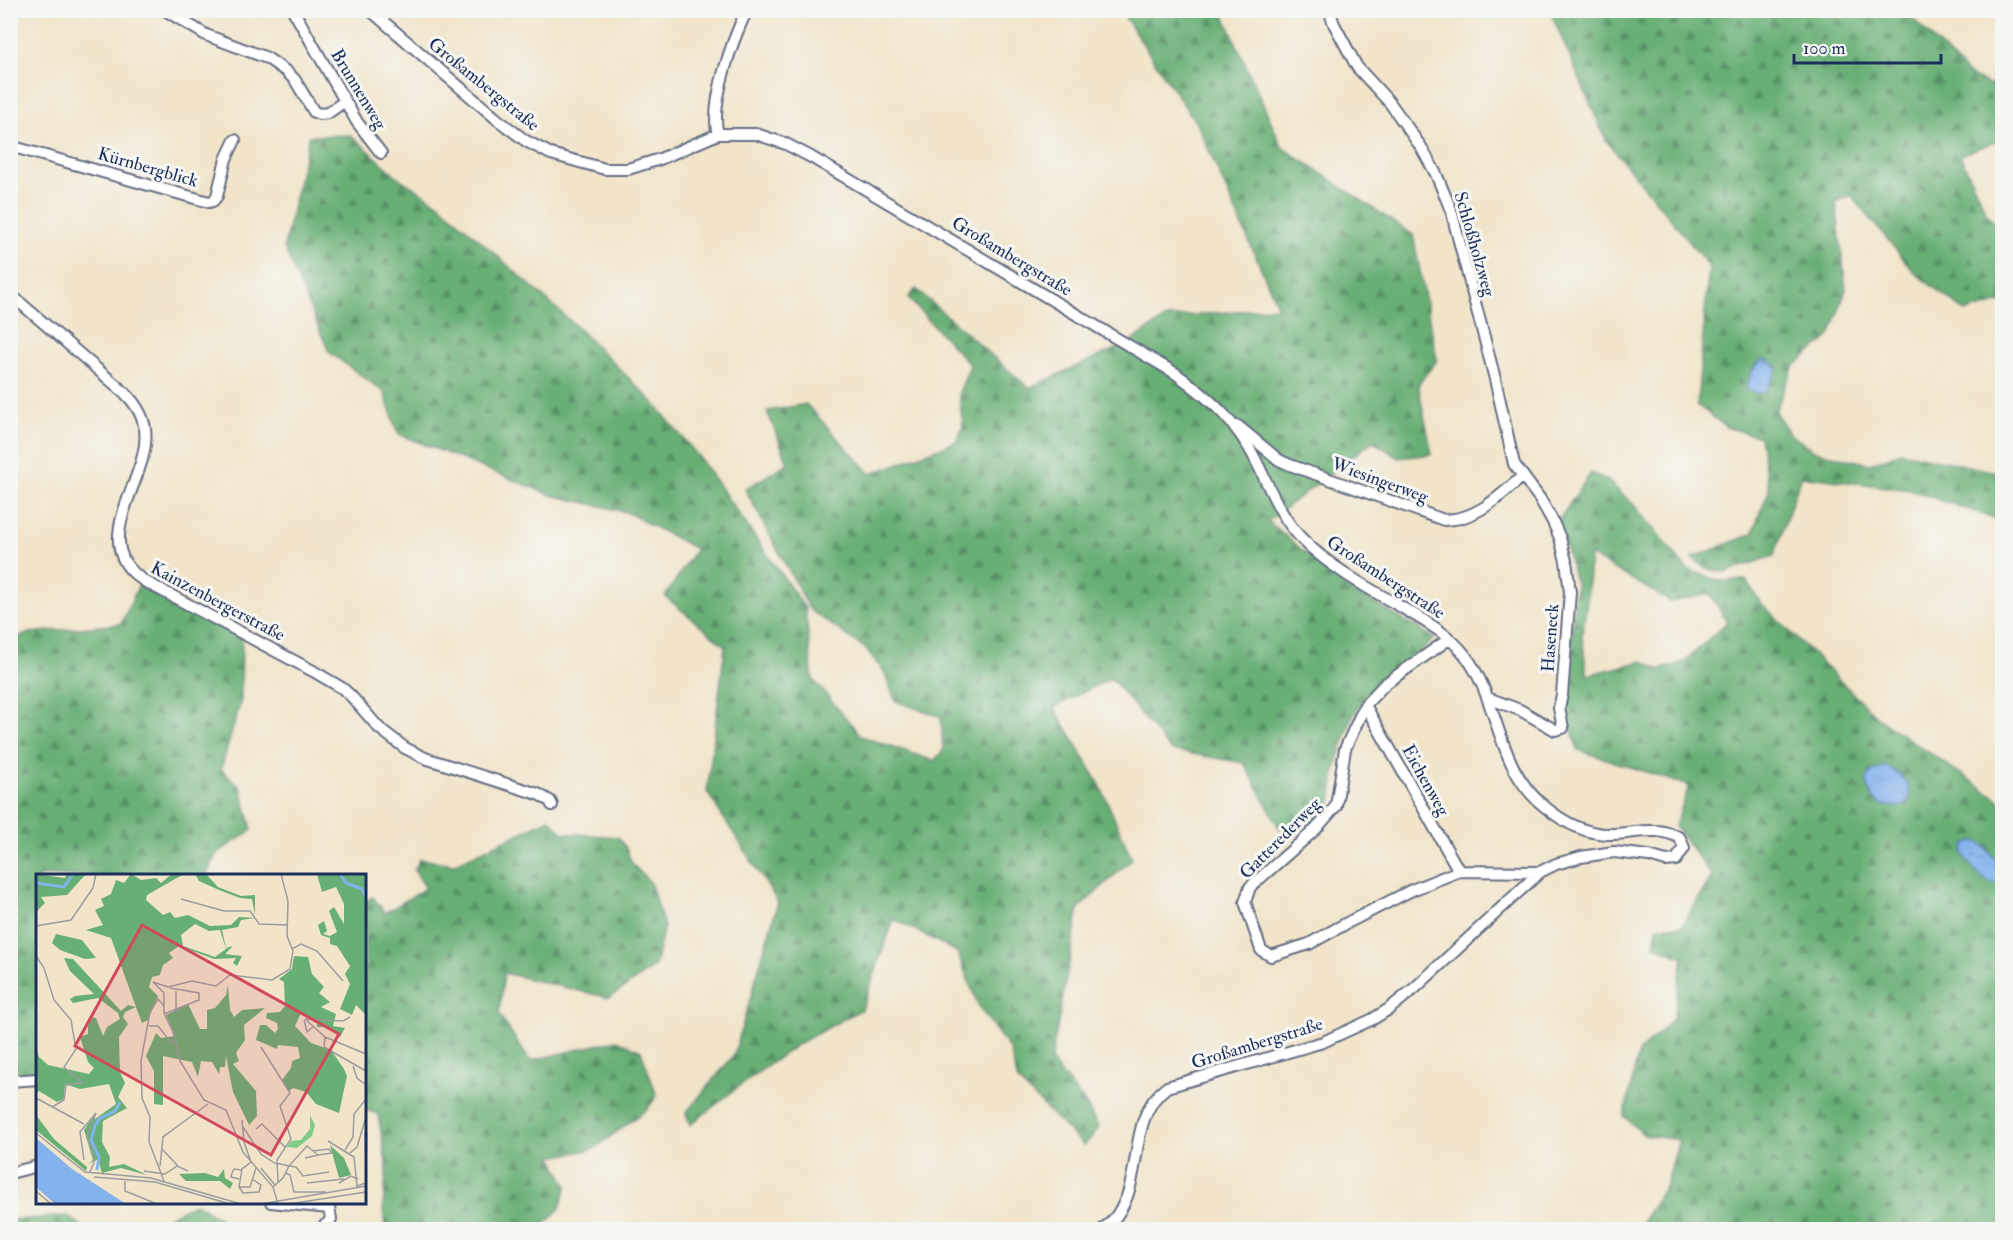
<svg xmlns="http://www.w3.org/2000/svg" width="2013" height="1240" viewBox="0 0 2013 1240" font-family="'IM FELL Double Pica',serif">
<style>
.grass{fill:url(#grass-dots);stroke:#4e7d74;stroke-width:1.5}
.forest{fill:url(#forest-firs);stroke:#426f6a;stroke-width:1.5;fill-rule:evenodd}
.water{fill:url(#water-ripples);stroke:#4f70a6;stroke-width:1.5}
.lines{fill:none;stroke-linecap:round;stroke-linejoin:round}
.minor-casing{stroke:#666e83;stroke-width:14}
.minor{stroke:#fff;stroke-width:10}
.labels{text-anchor:middle;stroke-width:6;stroke-linejoin:round;paint-order:stroke}
.street-label{font-size:18px;fill:#1b2f5e;stroke:#f6f6f2}
.inset-river{fill:none;stroke:#83b2ed;stroke-width:3}
.inset-road{fill:none;stroke:#9b9c9e;stroke-width:1.5}
.view{fill:#d1495b;fill-opacity:0.15;stroke:#d1495b;stroke-width:3}
.inset-edge{fill:none;stroke:#1b2f5e;stroke-width:3}
</style>
<defs>
<pattern id="grass-dots" width="8" height="8" patternUnits="userSpaceOnUse" patternTransform="scale(1.5)"><rect width="8" height="8" fill="#80cb89"/><path d="M2 2h.1M6 6h.1" fill="none" stroke="#68a573" stroke-width="1.8" stroke-linecap="round"/></pattern>
<pattern id="forest-firs" width="22" height="20" patternUnits="userSpaceOnUse" patternTransform="scale(1.5)"><rect width="22" height="20" fill="#68af75"/><path d="M5 1l3.5 6h-7zM16 11l3.5 6h-7z" fill="#558f63"/></pattern>
<pattern id="water-ripples" width="26" height="14" patternUnits="userSpaceOnUse" patternTransform="scale(1.5)"><rect width="26" height="14" fill="#83b2ed"/><path d="M2 4q2-2 4 0t4 0M15 11q2-2 4 0t4 0" fill="none" stroke="#6a91c3"/></pattern>
</defs>
<rect width="100%" height="100%" fill="#f6f6f2"/>
<filter id="ink" filterUnits="userSpaceOnUse"><feTurbulence type="fractalNoise" baseFrequency=".0167" numOctaves="2"/><feDisplacementMap in="SourceGraphic" scale="12" xChannelSelector="R" yChannelSelector="G"/><feConvolveMatrix kernelMatrix="1 2 1 2 8 2 1 2 1" color-interpolation-filters="sRGB"/></filter>
<filter id="wash" filterUnits="userSpaceOnUse"><feTurbulence type="fractalNoise" baseFrequency=".008" numOctaves="4" result="noise"/><feDisplacementMap in="SourceGraphic" scale="24" xChannelSelector="R" yChannelSelector="G"/><feGaussianBlur stdDeviation="1.35" result="paint"/><feColorMatrix in="noise" values="0 0 0 0 0 0 0 0 0 0 0 0 0 0 0 0 0 1.4 0 .05"/><feComposite in="paint" operator="in"/></filter>
<g filter="url(#wash)">
<rect width="100%" height="100%" fill="#f1e4c9"/>
<path class="grass" d="M2002 65V92L1991 86Z"/>
<path class="forest" d="M1121 11H1222L1282 147 1413 235 1437 360 1418 385 1432 454 1399 458 1373 441 1268 521 1346 587 1435 638 1407 663 1373 686 1351 719 1335 770 1331 805 1313 824 1280 829 1244 763 1170 750 1111 678 1054 707 1100 785 1132 859 1079 908 1051 1061 1085 1103 1099 1128 1084 1146 1018 1081 1010 1050 979 1007 957 952 894 919 862 1009 798 1044 742 1084 690 1125 686 1113 734 1055 778 902 707 792 725 646 665 596 696 549 626 512 551 495 398 434 384 392 329 352 284 247 309 136 351 135 400 179 438 203 576 326 653 402 698 456 805 608 813 679 861 736 934 761 943 751 941 717 895 701 885 673 866 649 810 610 745 489 788 463 767 411 806 404 871 474 955 442 963 427 959 393 970 365 908 298 916 289 1029 388 1128 343 1166 318 1278 307 1198 126Z
M1550 11H1905L1968 74 2002 92V128L2000 140 1960 155 1987 214 2002 232V302L1966 312 1915 273 1851 195 1836 202 1846 290 1830 336 1793 367 1775 412 1790 434 1815 451 1870 464 1901 452 2002 473V521L1910 490 1801 476 1774 556 1726 572 1707 569 1692 558 1752 534 1769 490 1760 437 1726 427 1697 405 1709 266 1606 140Z
M1591 473 1607 480 1634 505 1687 569 1718 581 1746 580 1760 602 1878 718 1998 799 2002 806V1229H1638L1666 1185 1679 1140 1644 1135 1624 1116 1639 1052 1673 1019 1683 957 1654 945 1657 926H1682L1712 876 1675 826 1689 786 1578 750 1565 709 1576 584 1564 542 1556 524ZM1590 555 1671 602 1710 594 1727 622 1684 662 1660 670 1643 661 1587 675 1582 636 1587 601Z
M140 582 242 636 241 701 221 769 241 788 252 830 216 854 207 875 38 876 37 1079 11 1081V640L29 633 121 624Z
M550 819 563 833 618 837 626 848 632 864 650 882 664 926 655 966 609 998 504 973 499 1014 530 1061 617 1040 641 1051 657 1096 647 1109 594 1149 552 1157 567 1185 560 1208 544 1225 546 1229H385L383 1206 387 1168 378 1114 365 1110V901L373 897 385 913 426 888 414 870 420 859 454 864Z
M196 1203 223 1221 224 1229H144Z
M68 1216 86 1229H11V1220Z"/>
<path class="water" d="M1762 359 1771 362 1778 368 1765 393 1751 392 1746 388 1751 372Z
M1885 766C1903 775 1914 784 1907 805 1885 810 1868 803 1867 779L1872 772Z
M1974 841 1981 843 2002 866V882C1985 888 1971 867 1963 853L1965 845Z"/>
</g>
<g filter="url(#ink)">
<g class="lines">
<defs>
<path id="minor" d="M165 10 206 35 267 58 287 72 295 80 314 112 320 114 328 113 345 101
M293 10 357 122 381 153
M370 10 498 120 526 141 551 154 605 169H628L660 159 718 134H756L786 144 811 157 1175 373C1205 395 1228 414 1248 446 1267 478 1276 513 1303 540 1329 566 1364 586 1396 604 1421 619 1447 632 1465 655 1500 701 1496 768 1544 806 1563 822 1584 834 1609 834 1634 834 1657 825 1680 838L1684 848 1676 860 1666 861 1649 856 1614 852 1581 857 1556 864 1540 872 1415 988 1389 1009 1373 1019 1323 1042 1167 1087C1120 1122 1152 1194 1102 1230
M1329 10 1334 24 1357 67 1390 103 1421 147 1436 174 1451 210 1495 379 1514 464 1540 499 1552 520 1560 538 1566 561 1570 592 1562 695 1559 708 1563 728 1555 730 1520 710 1488 698
M718 134C709 105 733 38 747 10
M10 146 209 202 213 201 217 196 226 159 235 140
M10 294 125 393C135 403 143 414 145 429 152 479 82 544 146 582L313 671 342 688 351 696 379 728 405 748 425 758 538 794 550 801 552 805
M1238 426 1279 460 1290 465 1444 520C1476 520 1499 497 1522 477
M1449 639 1385 684 1365 705 1345 749 1336 806 1316 829 1250 887 1245 902 1261 950 1271 956 1309 944 1347 923 1412 890 1459 871 1540 872
M1365 705 1459 871
M10 1081 38 1079
M10 1173 38 1166
M271 1202 329 1208
M319 1230 328 1223 331 1219 329 1208"/>
</defs>
<use href="#minor" class="minor-casing"/>
<use href="#minor" class="minor"/>
</g>
</g>
<g class="labels">
<g class="street-label">
<text transform="translate(484 84) rotate(39)" y="6">Großambergstraße</text>
<text transform="translate(359 89) rotate(59)" y="6">Brunnenweg</text>
<text transform="translate(148 167) rotate(16)" y="6">Kürnbergblick</text>
<text transform="translate(1475 244) rotate(74)" y="6">Schloßholzweg</text>
<text transform="translate(1012 256) rotate(31)" y="6">Großambergstraße</text>
<text transform="translate(1380 480) rotate(20)" y="6">Wiesingerweg</text>
<text transform="translate(1386 577) rotate(33)" y="6">Großambergstraße</text>
<text transform="translate(218 601) rotate(28)" y="6">Kainzenbergerstraße</text>
<text transform="translate(1550 638) rotate(-86)" y="6">Haseneck</text>
<text transform="translate(1426 780) rotate(61)" y="6">Eichenweg</text>
<text transform="translate(1280 838) rotate(-45)" y="6">Gatterederweg</text>
<text transform="translate(1257 1043) rotate(-17)" y="6">Großambergstraße</text>
</g>
</g>
<g transform="translate(36 874)">
<rect width="330" height="330" fill="#f1e4c9"/>
<path d="M274 241 279 251 276 262 261 274 251 273 255 267 265 266 274 255Z" fill="#80cb89"/>
<path d="M0 0 29 4 30 0H50L31 21 5 23 9 29 0 38ZM95 0 105 6 120 4 125 9 136 0H148L111 21 110 26 127 41 134 38 139 44 152 41 174 52 195 51 203 43 219 44 205 46 202 53 186 56 190 74 197 72 189 80 206 82 201 92 197 89 200 84 178 85 143 72 133 79 137 84 127 91 124 101 116 103 113 113 122 122 112 146 106 149 100 133 89 138 87 143 92 150 83 163 84 198 89 209 82 223 91 234 67 247 66 268 74 283 73 293 88 290 111 301 85 294 66 299 62 285 52 290 57 286 48 256 57 243 59 245 80 230 73 210 44 215 29 210 28 225 21 228 3 217 0 221V172L3 183 12 191 53 200 58 194 52 188 44 163 52 160V148L55 143 60 144 67 162 71 153 84 145 82 139 62 124 37 129 34 125 39 122 58 120 34 97 28 84 37 85 85 137 92 131 100 133 75 64 50 56 67 51 59 36 68 32 65 25 75 20 80 6 88 9ZM159 50 173 57 184 56 190 75 179 83 147 72 145 61ZM159 0H170L182 13 205 22 219 21V41L216 25 204 24 183 16 163 7ZM281 0H330V141L320 131 316 141 304 135 314 110 309 100 314 92 301 72 294 70V64L285 61 282 51 288 47 291 57 287 60 294 62 301 58 293 37 298 33 308 50V30L300 13 286 18ZM20 60 46 66 60 84 49 85 24 76 16 69ZM258 82 272 83 276 100 288 113 283 119 294 128 285 133 300 140 297 152 309 154 304 163 292 153H281V147L265 139 259 152 275 169 295 176 308 195 311 202 303 239 280 230 270 218 257 214 253 217 246 206 255 194 256 187 264 184 262 173 242 171 241 175 220 166 224 151H230L239 159 242 155 241 149 230 144 231 139 244 138 249 132 248 108 243 105 256 95ZM192 111 194 136 198 143 206 136 229 134 208 151 209 166 200 179 203 187 197 190 220 217 221 242 213 251 197 218 190 182 189 193H184L183 200 176 188 165 187 162 203 156 188 127 182V231L118 230V197L110 182 120 159 125 164 139 162 130 141 152 130 164 155H171V136L179 134 190 121ZM0 241 18 265 51 293 50 297 0 256ZM294 271 308 284 315 301 303 304ZM188 295 189 304 197 309 194 315 184 307H150L143 300 169 299 182 303Z" fill="#68af75" fill-rule="evenodd"/>
<path d="M0 264 36 295 90 330H19L0 313Z" fill="#83b2ed"/>
<path class="inset-river" d="M304 0 310 9 326 15 330 23M0 9 28 13 37 0M330 258V277M0 282 45 322 61 330M61 296 63 283 55 266 59 252 63 245 79 237 84 228"/>
<path class="inset-road" d="M145 25 188 37H214L223 50 251 51M0 52 35 46 57 14 60 0M256 75 265 70 281 77 307 107M0 82 8 94 18 126 35 146 40 175 28 193 46 209 30 211 28 226 16 233M140 117V138M128 140 163 126V119L134 114M269 145 289 163 288 173 330 197M269 145 307 147 314 143M268 146 271 158 277 153M113 152H122L137 171M289 163 330 180M225 173 254 219 244 232 255 265 241 286 242 308M317 192 321 204 330 211M0 224 48 250M207 253 225 280 240 290M220 255 226 250 250 274M0 259 49 298 115 304 205 330M292 267 318 283 321 312 330 309M125 274 142 292M309 276 317 263 318 240 330 225M277 277 293 275 296 279 282 281M314 279 321 273 330 243M48 286 44 258 60 239 51 262 59 286 54 298M240 289 253 292 271 272 282 281 269 284M124 292 127 263 172 230M225 294 239 311M108 297 129 300 141 292 152 297M250 299 254 301 258 318H290M58 303 119 308 194 330M203 305 195 303 196 299 198 295 206 296M89 307V317L121 330M128 307 113 268 114 243 106 224 105 187 114 138 122 125 128 132M271 309 308 305M303 309 315 302 322 305M203 313 206 295 215 288 208 268 206 246M203 313 207 319 223 318 225 311 216 305M203 313H214L220 294M237 313 247 304 253 292 260 293 267 302 293 298M0 317 15 330M225 330 330 312M242 330 237 313 207 278 190 236 168 226 144 187 137 158 128 139V119L117 108 132 113 156 107 180 112 194 101 236 106 254 95 257 77 251 62 252 27 245 0M253 330 330 318"/>
<path class="view" d="M106 51 303 160 235 281 39 172Z"/>
<rect width="330" height="330" class="inset-edge"/>
</g>
<rect width="2013" height="1240" fill="none" stroke="#f6f6f2" stroke-width="36"/>
<path d="M1794 54v9h147v-9" fill="none" stroke="#1b2f5e" stroke-width="3"/>
<text x="1803" y="54" font-size="18" fill="#1b2f5e" stroke="#f6f6f2" stroke-width="4.5" paint-order="stroke">100 m</text>
</svg>
